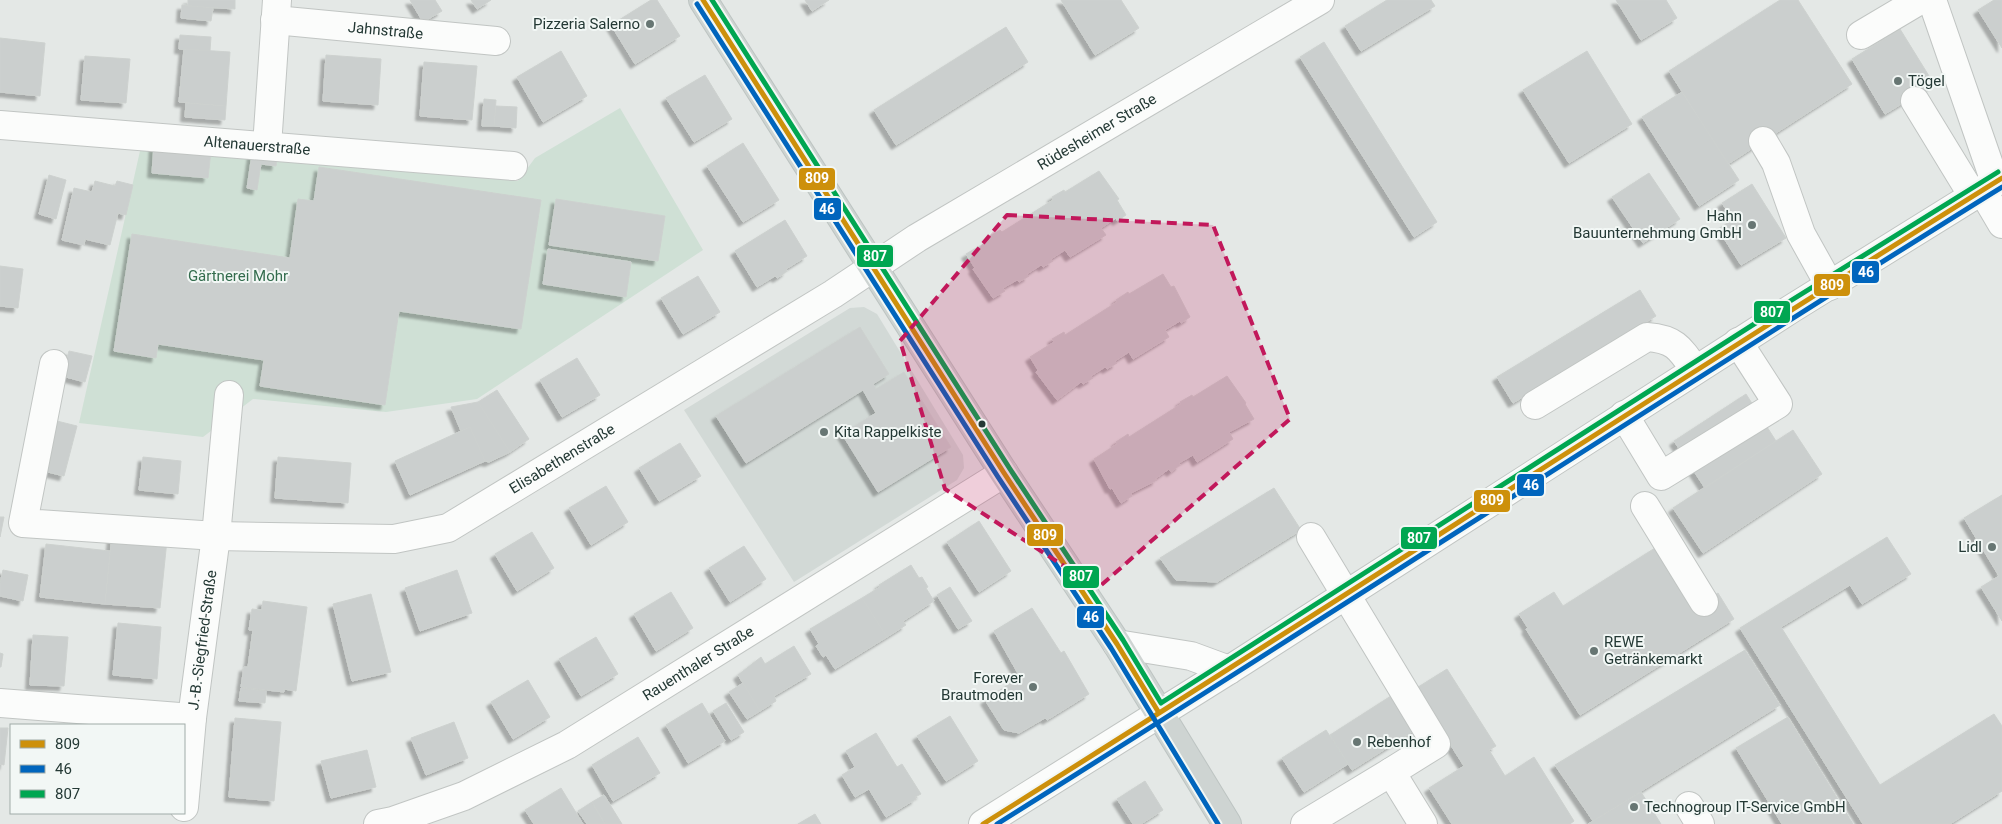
<svg xmlns="http://www.w3.org/2000/svg" width="2002" height="824" viewBox="0 0 2002 824" font-family="Roboto,sans-serif">
<style>
.built{fill:#d2d9d6}
.green{fill:#cfe0d5}
.building{fill:#cbcfce;stroke:#cdd1cf;filter:url(#shadow)}
.lines{fill:none;stroke-linecap:round;stroke-linejoin:round}
.minor-casing{stroke:#c1c5c3;stroke-width:30}
.major-casing{stroke:#bdc4c2;stroke-width:30}
.minor{stroke:#fbfcfb;stroke-width:28}
.major{stroke:#ced4d2;stroke-width:28}
.bus-1-casing{stroke:#f2f7f5;stroke-width:9}
.bus-2-casing{stroke:#f2f7f5;stroke-width:9}
.bus-3-casing{stroke:#f2f7f5;stroke-width:9}
.bus-1{stroke:#cd900b;stroke-width:5}
.bus-2{stroke:#0065bd;stroke-width:5}
.bus-3{stroke:#00a651;stroke-width:5}
.marked{fill:#c2185b;fill-opacity:0.2;stroke:#c2185b;stroke-width:4;stroke-dasharray:10 6;stroke-linejoin:round}
.poi-dot{fill:#677673;stroke:#f2f7f5;stroke-width:2}
.bus-dot{fill:#243935;stroke:#f2f7f5;stroke-width:2}
.labels{text-anchor:middle;stroke-width:4;stroke-linejoin:round;paint-order:stroke}
.poi-label{font-size:15px;fill:#243935;stroke:#f2f7f5;text-anchor:start}
.street-label{font-size:15px;fill:#243935;stroke:#f2f7f5}
.park-label{font-size:15px;fill:#336c4d;stroke:#f2f7f5}
.line-badge{stroke:#f2f7f5;stroke-width:2}
.badge-label{font-size:14px;text-anchor:middle;font-weight:bold;fill:#fff}
</style>
<defs>
<filter id="shadow"><feDropShadow dx="-4.5" dy="4.5" stdDeviation="1" flood-color="#0004"/></filter>
</defs>
<rect width="100%" height="100%" fill="#e4e8e6"/>
<path class="built" d="M864 307 877 314 963 455 964 468 957 480 794 582 684 410 850 308Z"/>
<path class="green" d="M620 108 703 250 477 399 386 412 253 399 203 437 79 423 142 142 518 181 535 158Z"/>
<path class="building" d="M188 0H235V9L188 6Z
M410 0H435L442 11 423 22Z
M471 0H491L477 9Z
M651 0H657L680 36 635 64 611 25Z
M805 0H829L812 11Z
M1061 0H1121L1139 28 1095 55Z
M1387 0H1431L1435 6 1361 51 1345 26Z
M1616 0H1666L1677 18 1641 40Z
M1780 0H1798L1852 84 1728 164 1669 71Z
M1994 0H2002V48L1978 10Z
M182 5 213 8 211 21 181 18Z
M1006 27 1028 62 896 145 874 110Z
M1900 29 1934 84 1885 114 1852 59Z
M180 35 211 37 210 51 179 49Z
M0 38 45 43 40 96 0 92Z
M1324 42 1437 222 1414 237 1300 57Z
M184 49 230 52 226 106 179 102Z
M561 51 587 96 543 122 517 77Z
M1587 51 1632 124 1569 163 1523 90Z
M326 55 381 59 378 105 323 101Z
M85 56 130 59 126 103 81 100Z
M424 62 477 66 472 120 420 116Z
M705 75 732 119 694 142 666 98Z
M1682 92 1739 180 1699 206 1642 117Z
M484 99 496 100 494 126H482Z
M186 103 226 106 225 120 185 117Z
M496 106 517 107 516 128 494 126Z
M743 143 779 200 743 222 707 166Z
M154 145 211 151 208 178 152 173Z
M252 154 277 157 276 166 261 164 257 190 247 188Z
M319 167 541 200 521 329 399 311 385 405 260 386 264 360 158 344 156 358 114 351 132 234 290 258 298 199 314 201Z
M1099 171 1119 199 1117 200 1126 215 1117 221 1116 218 1101 228 1106 235 1070 257 1065 250 1051 259 1053 261 1043 267 1041 265 1027 274 1029 276 1019 282 1017 280 1003 288 1005 291 993 298 973 269 975 268 966 254 990 240 988 237 1000 230 1002 232 1053 200 1052 197 1064 190 1065 192Z
M1649 173 1680 219 1643 243 1612 197Z
M49 175 66 180 56 219 39 214Z
M95 181 115 186 117 181 133 185 126 215 118 213 110 245 85 239 84 245 62 240 74 188 92 192Z
M1752 184 1786 238 1741 265 1718 229 1733 220 1722 203Z
M556 199 665 216 658 261 549 245Z
M785 220 807 256 786 269 787 271 782 275 777 278 775 276 757 287 735 251Z
M548 249 631 262 626 297 543 284Z
M0 266 23 269 18 308 0 306Z
M1163 274 1171 287 1174 286 1190 317 1181 323 1180 321 1165 330 1169 337 1133 359 1129 352 1115 361 1117 363 1107 369 1105 367 1091 376 1093 378 1083 384 1081 382 1057 400 1036 372 1038 370 1030 357 1054 342 1052 339 1064 332 1065 335 1117 302 1116 300 1128 292 1129 294Z
M698 276 720 312 683 334 661 298Z
M1640 290 1656 316 1513 403 1497 377Z
M860 327 889 374 873 384 876 389 904 372 951 447 878 492 842 434 876 413 863 390 746 463 716 416Z
M69 351 92 356 85 382 62 376Z
M577 358 600 395 562 417 540 380Z
M1227 376 1246 403 1245 404 1254 419 1229 432 1233 439 1197 462 1193 455 1179 463 1180 465 1171 472 1169 469 1155 479 1157 480 1131 493 1132 496 1121 503 1112 488 1110 489 1094 459 1117 444 1116 442 1128 434 1129 437 1181 404 1180 402 1192 395 1193 397Z
M497 390 529 439 510 452 478 402Z
M1746 394 1776 441 1705 488 1674 441Z
M478 402 510 452 489 462 485 461 470 427 461 431 451 407Z
M53 420 77 426 64 476 40 470Z
M470 427 485 461 410 495 395 461Z
M1793 430 1822 474 1703 553 1673 508Z
M680 443 701 476 659 501 639 468Z
M143 457 181 461 178 494 139 490Z
M278 457 351 463 348 503 275 498Z
M606 486 628 522 591 545 569 508Z
M1274 488 1301 530 1217 582 1176 580 1160 558Z
M2002 495V621L1981 587 1999 576 1964 518Z
M0 517H4L0 537Z
M979 521 1011 571 979 592 947 542Z
M532 532 554 568 517 591 495 554Z
M112 535 167 540 160 608 105 604Z
M1887 537 1911 574 1862 604 1850 585 1781 627 1880 785 1994 714 2002 726V791L1950 824H1863L1740 628Z
M46 544 110 551 105 604 40 597Z
M744 546 766 579 730 602 709 568Z
M1655 548 1693 609 1718 593 1734 619 1580 715 1526 629 1528 628 1519 614 1554 592 1563 606Z
M911 565 919 578 922 577 928 587 926 588 934 601 903 621 906 625 887 637 862 598 880 587 879 585Z
M3 570 28 575 23 601 0 596V583Z
M457 570 472 613 420 631 405 588Z
M950 587 972 621 958 629 937 595Z
M671 592 693 628 656 651 634 614Z
M371 594 391 672 352 681 333 604Z
M862 598 887 637 835 669 826 655 823 657 816 646 819 644 810 629Z
M263 601 307 607 296 691 284 689V692L241 687 244 667H248L253 630H249L252 609 262 610Z
M1032 608 1061 653 1064 651 1089 694 1047 720 1045 718 1019 733 1004 730 985 700 1020 677 994 631Z
M118 623 161 627 157 679 113 675Z
M33 635 68 637 64 686 30 685Z
M596 637 618 674 581 696 559 659Z
M794 646 811 674 774 696 776 701 760 711 738 675 761 657 765 664Z
M1745 650 1780 705 1593 821 1555 765Z
M0 653 3 654 1 667H0Z
M1447 669 1496 746 1489 750 1505 776 1534 757 1574 821 1570 824H1452L1429 788 1464 766 1415 689Z
M528 680 550 717 513 739 491 702Z
M743 683 760 711 747 719 729 692Z
M241 688 266 691 265 703 239 701Z
M1394 694 1417 729 1352 770 1330 735Z
M702 703 725 741 688 763 666 725Z
M726 703 744 732 731 740 713 711Z
M950 716 978 761 946 781 917 736Z
M1788 717 1853 824H1782L1736 748Z
M235 718 281 722 274 801 229 797Z
M454 722 468 758 426 775 411 738Z
M0 728H8L4 765 0 764Z
M1326 730 1348 764 1304 792 1282 758Z
M876 733 897 767 902 764 921 794 915 797 916 799 886 817 869 789 855 797 842 775 855 767 846 751Z
M638 737 660 773 613 801 592 765Z
M367 750 376 787 331 798 321 761Z
M1145 781 1163 810 1141 824H1133L1117 799Z
M561 788 583 824H534L525 810Z
M1641 792 1661 824H1588L1593 821Z
M604 795 622 824H605L592 802Z
M592 802 605 824H587L578 811Z
M815 814 821 824H798Z"/>
<g class="lines">
<defs>
<g id="minor">
<path d="M1932 0 1995 182"/>
<path id="s1" d="M275 20 496 41"/>
<path d="M1861 35 1920 0"/>
<path d="M1915 101 1973 196"/>
<path id="s2" d="M0 125 513 166"/>
<path d="M1763 141 1776 163 1801 234 1830 286"/>
<path d="M267 146 277 0"/>
<path d="M1982 190 2002 224"/>
<path id="s3" d="M54 364 23 523 216 536 394 539 448 528 833 294 917 238 1320 0"/>
<path d="M1535 405 1647 337C1675 339 1680 348 1695 370"/>
<path d="M1624 415 1661 476 1778 404 1738 342"/>
<path d="M1645 506 1704 602"/>
<path d="M1311 537 1436 744 1391 772 1423 824"/>
<path d="M1117 644 1191 656 1229 670"/>
<path d="M0 703 192 718"/>
<path d="M1689 806 1700 824"/>
<path id="s4" d="M184 807 192 718 216 536 229 395"/>
<path id="s5" d="M378 824 393 821 464 796 567 745 1004 473"/>
<path d="M983 824 1229 670 1791 309 2002 178"/>
<path d="M1305 824 1391 772"/>
</g>
<path id="major" d="M703 0 1004 473 1117 644 1227 824"/>
</defs>
<use href="#minor" class="minor-casing"/>
<use href="#major" class="major-casing"/>
<use href="#minor" class="minor"/>
<use href="#major" class="major"/>
<defs>
<path id="bus-1" d="M703 0 1004 473 1117 644 1159 713
M983 824C1324 611 1660 390 2002 178"/>
<path id="bus-2" d="M697 4 998 477 1111 648 1218 824
M997 824C1333 614 1665 396 2002 187"/>
<path id="bus-3" d="M712 0 1010 469 1123 640 1161 703 1787 303 1998 172"/>
</defs>
<use href="#bus-1" class="bus-1-casing"/>
<use href="#bus-2" class="bus-2-casing"/>
<use href="#bus-3" class="bus-3-casing"/>
<use href="#bus-1" class="bus-1"/>
<use href="#bus-2" class="bus-2"/>
<use href="#bus-3" class="bus-3"/>
</g>
<path class="marked" d="M1007 215 1213 225 1290 419 1098 588 945 489 900 341Z"/>
<g class="poi-dot">
<circle cx="650" cy="24" r="5"/>
<circle cx="1898" cy="81" r="5"/>
<circle cx="1752" cy="225" r="5"/>
<circle cx="824" cy="432" r="5"/>
<circle cx="1992" cy="547" r="5"/>
<circle cx="1594" cy="651" r="5"/>
<circle cx="1033" cy="687" r="5"/>
<circle cx="1357" cy="742" r="5"/>
<circle cx="1634" cy="807" r="5"/>
</g>
<circle class="bus-dot" cx="982" cy="424" r="4.5"/>
<g class="labels">
<g class="poi-label">
<text x="640" y="29" text-anchor="end">Pizzeria Salerno</text>
<text x="1908" y="86">Tögel</text>
<text x="1742" y="221" text-anchor="end">Hahn<tspan x="1742" dy="17">Bauunternehmung GmbH</tspan></text>
<text x="834" y="437">Kita Rappelkiste</text>
<text x="1982" y="552" text-anchor="end">Lidl</text>
<text x="1604" y="647">REWE<tspan x="1604" dy="17">Getränkemarkt</tspan></text>
<text x="1023" y="683" text-anchor="end">Forever<tspan x="1023" dy="17">Brautmoden</tspan></text>
<text x="1367" y="747">Rebenhof</text>
<text x="1644" y="812">Technogroup IT-Service GmbH</text>
</g>
<g class="street-label">
<text dy="5" stroke="none"><textPath href="#s1" startOffset="111">Jahnstraße</textPath></text>
<text dy="5" stroke="none"><textPath href="#s3" startOffset="1349">Rüdesheimer Straße</textPath></text>
<text dy="5" stroke="none"><textPath href="#s2" startOffset="258">Altenauerstraße</textPath></text>
<text dy="5" stroke="none"><textPath href="#s3" startOffset="722">Elisabethenstraße</textPath></text>
<text dy="5" stroke="none"><textPath href="#s4" startOffset="168">J.-B.-Siegfried-Straße</textPath></text>
<text dy="5" stroke="none"><textPath href="#s5" startOffset="360">Rauenthaler Straße</textPath></text>
</g>
<g class="park-label">
<text x="238" y="281">Gärtnerei Mohr</text>
</g>
</g>
<g class="line-badge">
<rect x="798" y="167" width="38" height="24" rx="5" fill="#cd900b"/>
<rect x="813" y="197" width="29" height="24" rx="5" fill="#0065bd"/>
<rect x="856" y="244" width="38" height="24" rx="5" fill="#00a651"/>
<rect x="1851" y="260" width="29" height="24" rx="5" fill="#0065bd"/>
<rect x="1813" y="273" width="38" height="24" rx="5" fill="#cd900b"/>
<rect x="1753" y="300" width="38" height="24" rx="5" fill="#00a651"/>
<rect x="1516" y="473" width="29" height="24" rx="5" fill="#0065bd"/>
<rect x="1473" y="489" width="38" height="24" rx="5" fill="#cd900b"/>
<rect x="1026" y="523" width="38" height="24" rx="5" fill="#cd900b"/>
<rect x="1400" y="526" width="38" height="24" rx="5" fill="#00a651"/>
<rect x="1062" y="565" width="38" height="24" rx="5" fill="#00a651"/>
<rect x="1076" y="605" width="29" height="24" rx="5" fill="#0065bd"/>
</g>
<g class="badge-label">
<text x="817" y="183">809</text>
<text x="827" y="214">46</text>
<text x="875" y="261">807</text>
<text x="1866" y="277">46</text>
<text x="1832" y="290">809</text>
<text x="1772" y="317">807</text>
<text x="1531" y="490">46</text>
<text x="1492" y="505">809</text>
<text x="1045" y="540">809</text>
<text x="1419" y="543">807</text>
<text x="1081" y="581">807</text>
<text x="1091" y="622">46</text>
</g>
<rect x="10" y="724" width="175" height="90" fill="#f2f7f5" stroke="#a0aba8"/>
<rect x="20" y="740" width="25" height="8" fill="#cd900b" stroke="#a0aba8"/>
<text x="55" y="749" font-size="15" fill="#243935">809</text>
<rect x="20" y="765" width="25" height="8" fill="#0065bd" stroke="#a0aba8"/>
<text x="55" y="774" font-size="15" fill="#243935">46</text>
<rect x="20" y="790" width="25" height="8" fill="#00a651" stroke="#a0aba8"/>
<text x="55" y="799" font-size="15" fill="#243935">807</text>
</svg>
